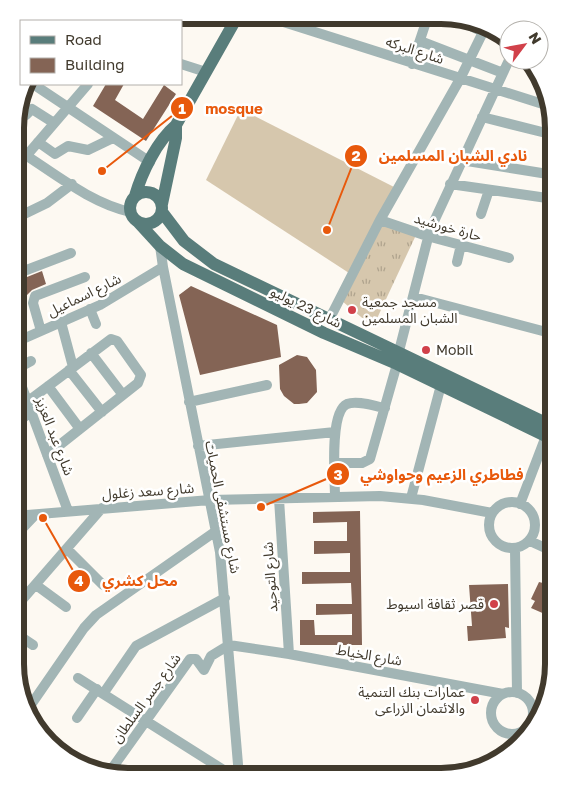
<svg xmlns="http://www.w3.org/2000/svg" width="569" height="792" viewBox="0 0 569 792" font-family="'Golos Text','Noto Sans Arabic',sans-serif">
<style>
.grass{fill:url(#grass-tufts)}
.pitch{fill:#d6c7ad}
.building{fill:#846455}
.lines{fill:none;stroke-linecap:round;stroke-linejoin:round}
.minor{stroke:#a2b5b5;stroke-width:10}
.major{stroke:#597d7b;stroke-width:12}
.poi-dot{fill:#d1414a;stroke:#fff;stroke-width:2}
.labels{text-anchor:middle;stroke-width:5;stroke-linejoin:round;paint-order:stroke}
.street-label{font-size:14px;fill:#413a2d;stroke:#fff}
.poi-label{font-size:14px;fill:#413a2d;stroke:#fff;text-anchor:start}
.rim{fill:none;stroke:#413a2d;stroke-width:6}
.leader{fill:none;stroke:#e8590c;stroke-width:2}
.callout-dot{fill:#e8590c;stroke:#fff;stroke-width:2}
.mark-label{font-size:15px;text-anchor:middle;font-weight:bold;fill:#fff}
.callout-label{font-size:15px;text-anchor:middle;font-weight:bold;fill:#e8590c;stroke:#fff;stroke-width:5;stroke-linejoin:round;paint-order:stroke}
</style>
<defs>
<pattern id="grass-tufts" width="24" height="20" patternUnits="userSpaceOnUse" patternTransform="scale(1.25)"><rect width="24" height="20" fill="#d6c7ad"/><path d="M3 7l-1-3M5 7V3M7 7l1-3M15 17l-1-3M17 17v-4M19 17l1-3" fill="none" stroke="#afa38d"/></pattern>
</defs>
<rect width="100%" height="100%" fill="#fdf9f2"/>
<path class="grass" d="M382 222 416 235 373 327 342 301Z"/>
<path class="pitch" d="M241 109 394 187 349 273 206 180Z"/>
<path class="building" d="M106 84H124L115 100 143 119 164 85 176 94 146 141 93 106Z
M42 271 46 284 32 290 27 295 22 279Z
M191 286 277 325 281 357 200 375 179 295Z
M297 355 307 357 316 370 317 392 307 403 299 404H294L284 396 280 389 279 365Z
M360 511 362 645H300V620H314L315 635H352V614L316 615V604H352L351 583 302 584V572H350V553L314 554V541H347V522L313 523V512Z
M548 571 554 574V605L551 604 547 615 531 608 535 601 531 599 539 582 543 583Z
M508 584 509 628 505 627 506 638 468 641 467 626H472L469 585Z"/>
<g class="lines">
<path class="minor" d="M450 16 483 32
M274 19 549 106
M181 21V20
M420 41 503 73
M181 64 206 72
M412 64 428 16
M33 84 150 162
M18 111 26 115 32 109 54 123
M482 117 554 135
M38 142 55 154 68 146 88 150 113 138
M16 149C52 171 89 203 131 212
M27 155 88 84
M461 160 554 175
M450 184 554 199
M481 214 489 190
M16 218 47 203 72 184
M380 220 427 236 509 258
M160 246 163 267 220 552 239 776
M457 262 461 245
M16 274 71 253
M414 297 554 334
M90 309 96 324
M329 320 380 220 460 79 485 28
M61 322 73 367
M41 331 33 303 35 296 85 277
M16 342 100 305 163 267
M399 351 430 230 509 60
M91 353 123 395
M16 369 31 361
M69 370 102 412
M16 371 68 511
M48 386 80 429
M27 402 111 339 117 341 141 375 138 383 47 455
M189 402 267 385
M15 424 31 412
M198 446 335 432
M335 463H362L370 459 397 364
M335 497C335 479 329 412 347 404 357 400 374 406 385 408
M411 498 441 385
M279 499 289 654
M489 525a23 23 0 1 1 46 0a23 23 0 1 1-46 0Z
M520 504 546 436
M15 516 210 500 380 496 423 500 492 513
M15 536 35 515
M530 541 554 552
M67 549 103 585
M515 549 517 693
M36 585 66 607
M15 608 102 508
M15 633 33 645
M78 678 233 776
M491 713a21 21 0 1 1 42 0a21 21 0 1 1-42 0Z
M103 694 136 646 225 598
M26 712 84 628 96 615 216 531
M77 718 97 689
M512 747 515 735
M108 774 190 659H196L204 670 211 656 229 645 289 654 503 694"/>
<path class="major" d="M130 208a16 16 0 1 1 32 0a16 16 0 1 1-32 0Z
M135 196C142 172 157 141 176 125L236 19
M162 204 176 138V125
M162 212 184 241 214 264 554 427
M138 222 160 246 183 264 324 333 397 364 554 440"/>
</g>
<g class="poi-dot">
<circle cx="352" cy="310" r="5"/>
<circle cx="426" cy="350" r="5"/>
<circle cx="494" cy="604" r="5"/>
<circle cx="475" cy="700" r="5"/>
</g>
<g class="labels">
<g class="street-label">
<text transform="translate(415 50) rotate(18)" y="5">شارع البركه</text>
<text transform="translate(448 227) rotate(16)" y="5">حارة خورشيد</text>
<text transform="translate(84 295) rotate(-26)" y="5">شارع اسماعيل</text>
<text transform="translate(306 307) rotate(26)" y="5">شارع 23 يوليو</text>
<text transform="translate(55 436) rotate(69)" y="5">شارع عبد العزيز</text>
<text transform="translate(148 491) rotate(-4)" y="5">شارع سعد زغلول</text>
<text transform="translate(223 507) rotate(79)" y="5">شارع مستشفى الحميات</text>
<text transform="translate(270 577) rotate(-94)" y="5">شارع التوحيد</text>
<text transform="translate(369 655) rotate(10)" y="5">شارع الخياط</text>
<text transform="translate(146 698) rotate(-54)" y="5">شارع جسر السلطان</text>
</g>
<g class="poi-label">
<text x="362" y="307">مسجد جمعية<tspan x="362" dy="16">الشبان المسلمين</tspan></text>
<text x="436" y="355">Mobil</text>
<text x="484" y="609" text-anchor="end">قصر ثقافة اسيوط</text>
<text x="465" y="697" text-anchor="end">عمارات بنك التنمية<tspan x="465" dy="16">والائتمان الزراعى</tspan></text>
</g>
</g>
<path d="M0 0H569V792H0ZM128 24H441A104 104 0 0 1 545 128V664A104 104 0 0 1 441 768H128A104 104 0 0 1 24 664V128A104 104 0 0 1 128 24Z" fill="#fff" fill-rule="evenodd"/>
<path class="rim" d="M128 24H441A104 104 0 0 1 545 128V664A104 104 0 0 1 441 768H128A104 104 0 0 1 24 664V128A104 104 0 0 1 128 24Z"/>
<path class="leader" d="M102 171L182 108M327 230L356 156M261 507L338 474M43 518L79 581"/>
<g class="callout-dot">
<circle cx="102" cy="171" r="5"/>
<circle cx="327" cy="230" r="5"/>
<circle cx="261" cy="507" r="5"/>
<circle cx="43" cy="518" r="5"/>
<circle cx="182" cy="108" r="12"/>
<circle cx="356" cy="156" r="12"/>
<circle cx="338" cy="474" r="12"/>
<circle cx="79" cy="581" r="12"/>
</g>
<g class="mark-label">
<text x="182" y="114">1</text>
<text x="356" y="161">2</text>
<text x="338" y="480">3</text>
<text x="79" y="586">4</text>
</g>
<g class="callout-label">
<text x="234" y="114">mosque</text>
<text x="453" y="161">نادي الشبان المسلمين</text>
<text x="442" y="480">فطاطري الزعيم وحواوشي</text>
<text x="140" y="586">محل كشري</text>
</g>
<rect x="20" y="20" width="162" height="65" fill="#ffffff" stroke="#b3b0ab"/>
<rect x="30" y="36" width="25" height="8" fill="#597d7b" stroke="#b3b0ab"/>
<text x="65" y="45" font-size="15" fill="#413a2d">Road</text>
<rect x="30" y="58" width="25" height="15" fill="#846455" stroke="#b3b0ab"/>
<text x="65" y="70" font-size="15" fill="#413a2d">Building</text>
<g transform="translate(524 45) rotate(58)"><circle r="24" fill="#ffffff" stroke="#b3b0ab"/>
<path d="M0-4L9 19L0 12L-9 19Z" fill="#d1414a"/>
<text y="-8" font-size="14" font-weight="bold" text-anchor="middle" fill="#413a2d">N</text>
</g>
</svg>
